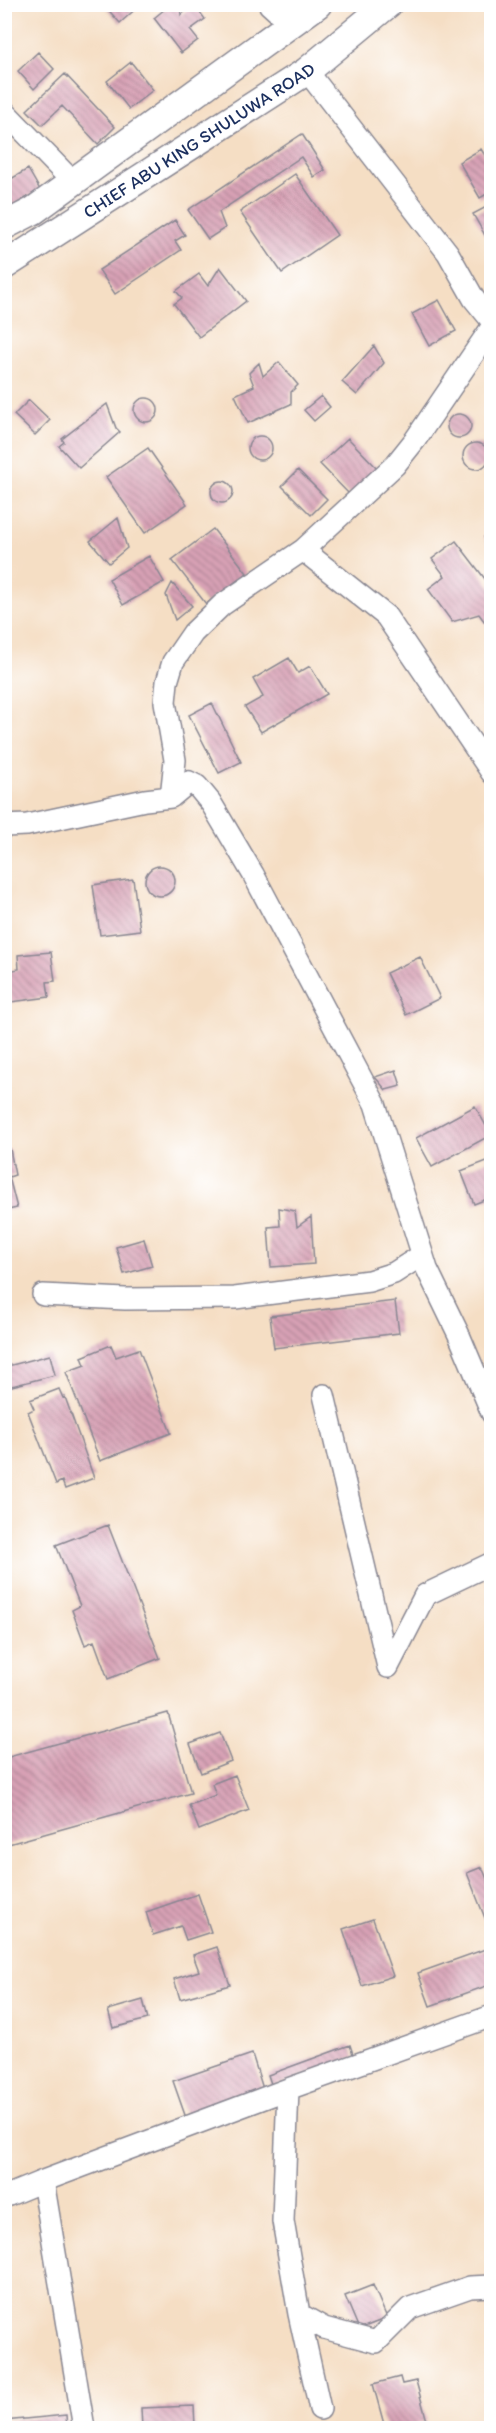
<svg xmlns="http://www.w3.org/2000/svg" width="496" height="2433" viewBox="0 0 496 2433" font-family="Itim,sans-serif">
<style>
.building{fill:url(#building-back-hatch)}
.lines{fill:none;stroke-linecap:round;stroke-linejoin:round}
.minor-casing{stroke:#888691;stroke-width:24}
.tertiary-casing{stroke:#888691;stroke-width:30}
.minor{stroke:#fff;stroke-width:21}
.tertiary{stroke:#fff;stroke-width:27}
.labels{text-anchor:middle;stroke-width:6;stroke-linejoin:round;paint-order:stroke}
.street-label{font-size:18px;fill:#1b2f5e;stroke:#fff}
</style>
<defs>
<pattern id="building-back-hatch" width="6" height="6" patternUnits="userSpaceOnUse" patternTransform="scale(1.5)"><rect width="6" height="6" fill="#d8a1b5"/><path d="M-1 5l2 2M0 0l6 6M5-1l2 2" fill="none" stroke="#ae8496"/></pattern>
</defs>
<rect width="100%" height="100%" fill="#fff"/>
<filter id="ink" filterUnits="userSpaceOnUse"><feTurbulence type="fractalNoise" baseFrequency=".0167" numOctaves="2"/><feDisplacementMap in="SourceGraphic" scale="12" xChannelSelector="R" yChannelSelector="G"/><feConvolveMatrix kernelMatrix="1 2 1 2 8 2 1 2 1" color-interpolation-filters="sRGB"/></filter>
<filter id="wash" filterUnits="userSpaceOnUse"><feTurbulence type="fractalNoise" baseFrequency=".008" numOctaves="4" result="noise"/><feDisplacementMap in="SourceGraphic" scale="24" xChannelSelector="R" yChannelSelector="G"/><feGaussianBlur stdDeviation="1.35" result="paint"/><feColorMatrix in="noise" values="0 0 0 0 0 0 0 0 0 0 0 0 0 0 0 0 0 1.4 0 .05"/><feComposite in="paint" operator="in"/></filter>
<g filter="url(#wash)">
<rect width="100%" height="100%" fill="#f5dec4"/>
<g id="blocks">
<path class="building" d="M103 4H141L120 23Z
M171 4H180L181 15 194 4 205 19 190 30 198 40 181 53 154 18Z
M38 52 54 69 34 89 18 71Z
M131 62 153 90 129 109 107 81Z
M65 74 115 127 98 144 62 106 42 125 27 110Z
M302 134 325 170 314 177 301 157 219 212 225 228 208 239 188 210Z
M481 149 492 167V191L480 198 459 162Z
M28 169 40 190 4 211V183Z
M295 174 337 235 282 273 240 212Z
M492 204V244H490L473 214Z
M175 220 185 235 175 241 181 250 115 294 99 270Z
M220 267 246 301 199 337 174 304 182 298 176 291 199 274 208 286Z
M439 300 456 331 429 346 412 314Z
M374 346 384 363 357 395 342 382Z
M279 362 298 385 291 392V404L248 423 235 395 254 386 249 373 259 363 263 376Z
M321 396 330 407 314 421 304 410Z
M134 410a12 12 0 1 1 24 0a12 12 0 1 1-24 0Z
M29 400 50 420 35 435 14 415Z
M107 404 116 428 120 432 79 468 59 446 64 442 62 439Z
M447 426a12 12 0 1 1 24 0a12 12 0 1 1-24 0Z
M248 448a12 12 0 1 1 24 0a12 12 0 1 1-24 0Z
M348 438 379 470 351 496 320 464Z
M463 456a13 13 0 1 1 26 0a13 13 0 1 1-26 0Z
M148 448 187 504 145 533 106 477Z
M298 470 327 499 311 515 282 486Z
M211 492a11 11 0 1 1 22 0a11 11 0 1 1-22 0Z
M118 518 127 548 109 563 90 541Z
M213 529 247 573 206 604 172 560Z
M492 533V551L484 537Z
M456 541 492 588V622L487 625 479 614 452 622 428 589 445 576 432 559Z
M149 556 164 582 123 605 109 579Z
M172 583 192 606 175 620 166 595Z
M289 658 298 673 310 666 327 694 261 732 245 707 263 697 253 679Z
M212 703 241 762 219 773 189 715Z
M145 881a15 15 0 1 1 30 0a15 15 0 1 1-30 0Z
M133 879 140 930 100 935 93 885Z
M51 952 55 981 47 982 49 997 11 1002 8 971 19 969 18 955Z
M420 957 440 998 406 1015 386 973Z
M396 1070 401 1086 386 1090 375 1077Z
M475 1106 491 1135 432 1167 416 1138Z
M10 1149 15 1175 9 1177 17 1208 4 1211V1151Z
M492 1159V1197L474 1204 461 1171Z
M279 1208 295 1211 297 1227 311 1217 314 1264 271 1267 268 1227 280 1226Z
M144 1239 152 1266 124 1274 116 1247Z
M395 1301 399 1333 274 1348 270 1316Z
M111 1345 116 1357 139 1349 171 1433 100 1461 66 1372 85 1365 82 1357Z
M50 1355 55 1375 4 1388V1367Z
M59 1389 63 1398 65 1397 94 1478 65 1489 62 1481 56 1484 28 1412 34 1409 30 1400Z
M108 1525 160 1658 108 1679 94 1641 85 1645 72 1610 80 1606 56 1545Z
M168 1713 191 1793 5 1845V1758Z
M220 1733 231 1761 201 1773 190 1744Z
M235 1775 249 1810 199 1830 189 1805 216 1795 212 1784Z
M482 1867 492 1891V1921L487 1923 467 1873Z
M198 1894 211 1932 186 1940 181 1926 153 1935 146 1912Z
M373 1919 393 1976 362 1986 343 1929Z
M217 1947 230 1985 180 1999 174 1979 199 1971 193 1955Z
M491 1947 492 1984 430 2006 418 1973Z
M143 2000 148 2019 113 2028 108 2010Z
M350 2045 354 2057 272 2087 268 2075Z
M252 2054 264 2092 186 2118 173 2081Z
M373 2285 387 2318 359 2329 345 2296Z
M400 2377 402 2384 416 2381 427 2421 397 2428V2426L385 2428 373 2384Z
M194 2406 195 2426 198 2428H142L141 2408Z
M66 2415 67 2428H4V2421Z"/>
</g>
</g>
<g filter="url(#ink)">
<use href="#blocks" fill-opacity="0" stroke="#888691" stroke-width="1.5"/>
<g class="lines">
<defs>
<path id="minor" d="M269 4 291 24
M307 71 448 253 474 299 492 321
M4 111 73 182
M303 550 386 616 492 773
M171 797 175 760 165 702 167 682 173 662 193 633 222 605 303 550 395 465 415 440 492 327
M4 826 27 825 145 800 171 797 189 782 197 786 211 803 253 874 375 1104 427 1269 459 1335 492 1413
M43 1295 125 1299 235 1298 369 1281 394 1273 422 1255
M324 1395 388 1667 425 1595 492 1563
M288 2089 283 2221 299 2314 320 2409
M43 2181 84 2428
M4 2197 43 2181 288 2089 492 2016
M299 2314 324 2328 376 2342 410 2308 470 2287 492 2286"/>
<g id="tertiary">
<path d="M4 226 33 211 318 4"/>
<path id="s1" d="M4 266 307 71 388 4"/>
</g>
</defs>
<use href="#minor" class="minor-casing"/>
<use href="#tertiary" class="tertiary-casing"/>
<use href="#minor" class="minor"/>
<use href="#tertiary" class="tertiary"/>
</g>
</g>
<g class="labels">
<g class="street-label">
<text dy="6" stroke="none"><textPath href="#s1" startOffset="232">CHIEF ABU KING SHULUWA ROAD</textPath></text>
</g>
</g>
<rect width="496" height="2433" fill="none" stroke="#fff" stroke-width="24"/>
</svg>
